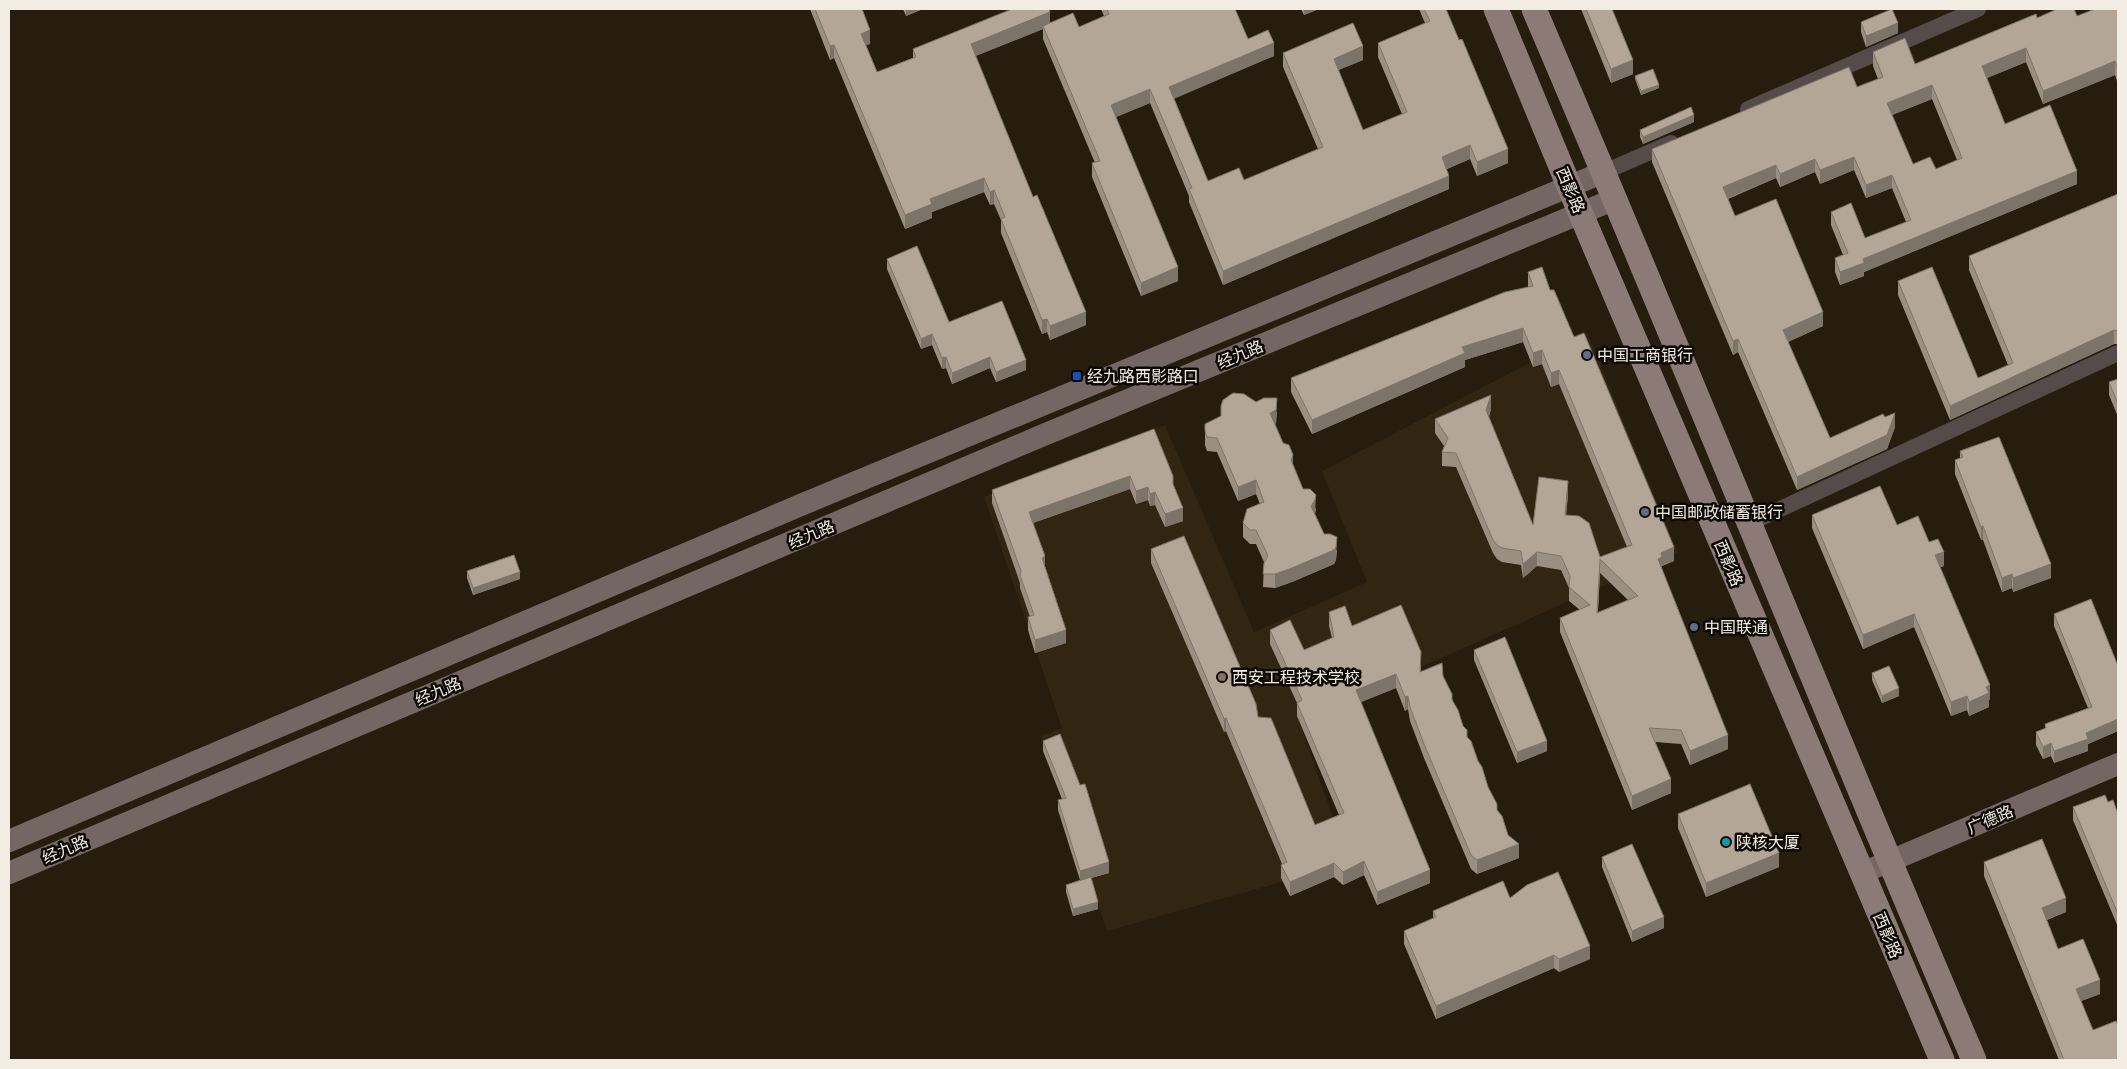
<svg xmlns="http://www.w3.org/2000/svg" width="2127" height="1069" viewBox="0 0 2127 1069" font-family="Overpass,'Noto Sans SC',sans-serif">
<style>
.built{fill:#322511}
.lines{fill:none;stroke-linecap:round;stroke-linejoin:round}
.street{stroke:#554c4a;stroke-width:16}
.secondary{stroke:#746663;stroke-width:22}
.primary{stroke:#8c7a76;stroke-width:25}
.wall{fill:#9a8f81;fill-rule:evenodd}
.shaded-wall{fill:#7d7469}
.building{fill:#b3a696;stroke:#7d7469;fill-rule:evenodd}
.service-dot{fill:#5c6f8a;stroke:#0c0804;stroke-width:2}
.transit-dot{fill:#1a4fb4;stroke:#0c0804;stroke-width:2}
.education-dot{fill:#8d6e63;stroke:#0c0804;stroke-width:2}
.culture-dot{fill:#0f9aa8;stroke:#0c0804;stroke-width:2}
.labels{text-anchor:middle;stroke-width:5;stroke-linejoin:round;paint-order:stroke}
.street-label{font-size:16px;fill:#f3ece3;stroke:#0c0804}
.poi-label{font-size:16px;fill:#f3ece3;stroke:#0c0804;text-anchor:start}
</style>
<rect width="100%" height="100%" fill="#261d0f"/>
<path class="built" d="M1587 333 1678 553 1299 721 1349 863 1107 931 1040 736 1062 728 984 497 1165 425 1254 632 1367 582 1322 471Z"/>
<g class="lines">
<path class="street" d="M1748 109 1978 9
M1604 172 1671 143
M1750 523 2118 353"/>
<path class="secondary" d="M9 841 796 507 1604 172
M9 873 1041 436 1615 199
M1862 873 2118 764"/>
<path class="primary" d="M1496 9 1569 186 1942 1060
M1534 9C1684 358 1824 711 1974 1060"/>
</g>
<path class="wall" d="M810 9H862L870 44 866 45 877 72 913 58V49L1050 22 1079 27 1104 16 1101 9H1235L1248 39 1274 56 1174 98 1208 181 1244 180 1318 149 1283 67V53L1363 60 1338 70 1363 130 1402 114 1378 57V43L1425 23 1419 9H1446L1508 163 1477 176 1470 159 1447 169 1449 189 1223 285 1189 202V196L1150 103 1116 117 1178 281 1141 296 1092 177V163H1095L1043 39V29L975 56 1086 325 1050 340 1047 332 1042 334 1001 233V220L994 204 990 205 984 192 932 212V218L905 229 834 58 830 60Z
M903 9H923L906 16Z
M1301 9H1319L1304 15Z
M1581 9H1612L1633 74 1611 83Z
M2118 9V84L2115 75 2043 104 2026 62 1987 78 2005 124 2077 184 1864 272V276L1840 285 1835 272V258L1843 255 1831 225V212L1865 238 1906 222 1892 188 1866 198 1854 170 1820 184 1815 172 1780 187 1776 178 1728 199 1735 216 1823 326 1788 342 1830 438 1885 417 1895 427 1887 449 1797 490 1738 352 1733 355 1652 162V149L1857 87 1878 79 1873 66V52L1915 64 2037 18 2077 16ZM1932 99 1957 160 1936 169 1913 164 1892 115Z
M1861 22 1898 33 1866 47 1861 32Z
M1635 76 1659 88 1641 95 1635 79Z
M1694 122 1643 144 1640 137V130Z
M2118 194V344H2114L1950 420 1898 295V281L1978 378 2008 365 1969 270V256Z
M887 259 949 322 1026 370 996 382 990 368 952 384 946 368 942 369 932 345 921 349 887 269Z
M1528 272 1550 290 1574 337 1674 561 1662 566V570L1728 749 1690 765 1681 744 1655 742 1671 793 1632 810 1560 632V618L1580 610 1569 601V588L1561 570 1537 566 1523 578 1521 565 1502 562 1497 559 1493 553 1456 467 1442 466V452L1444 446 1435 433V419L1491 409 1489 417 1533 525 1568 495 1566 515 1600 557 1627 547 1559 384 1551 387 1542 364 1533 367 1523 342 1465 360V367L1312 434 1291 392V378L1528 287ZM1600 573 1628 600 1598 612Z
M2118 379V417L2109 395V382Z
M1256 402 1277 412 1276 423 1275 424 1303 489 1316 509 1315 514 1324 534 1337 551 1336 560 1334 564 1292 582 1275 588 1263 587 1264 562 1256 544H1250L1243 537V523L1260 504 1256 494 1238 501 1217 452 1207 451 1205 445V431L1221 417V406Z
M1154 429 1173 485 1183 521 1165 527 1155 505 1150 506 1148 500 1136 504 1130 489 1033 523 1066 643 1035 653 1028 630V617H1030L1020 588V583L992 503V490Z
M1960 451 2051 578 2013 592 2012 588 2002 592 1983 540H1981L1955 474V460L1960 458Z
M1812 515 1897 525 1929 542 1944 566 1940 567 1990 699 1989 700V707L1969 716 1967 710 1951 716 1914 627 1863 649 1812 528Z
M1151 549 1258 717 1315 825 1339 815 1297 716V703L1270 644V630L1304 650 1332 638 1329 626V612L1421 665V671L1443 676 1497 810 1508 835 1519 858 1477 874 1471 869 1424 758 1410 721 1408 709 1405 711 1396 688 1361 702 1430 883 1377 905 1364 875 1343 885 1334 877 1290 896 1281 878V865L1282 864 1226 731 1224 732 1151 563Z
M467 571 520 579 473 595 467 578Z
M2054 614 2118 666V731L2088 744V751L2054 763 2051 756 2043 759 2036 745V732L2045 729V724L2088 708 2054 626Z
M1474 650 1547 751 1517 763 1474 660Z
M1872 673 1899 696 1882 703 1872 680Z
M1043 741 1109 873 1091 878 1098 909 1073 916 1066 892V885L1080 880 1058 810V800L1062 799 1043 751Z
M2108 802 2118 814V927L2073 820V807Z
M1678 814 1779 867 1706 897 1678 828Z
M1602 857 1664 928 1632 942 1602 867Z
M1984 862 2066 912 2047 920 2058 949 2100 994 2081 1001 2093 1030 2118 1060H2059L1984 876Z
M1510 898 1590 959 1559 972 1554 968 1436 1019 1404 944V931L1433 918V911Z"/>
<path class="shaded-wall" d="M906 9H923L906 16Z
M1304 9H1319L1304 15Z
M1050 12V26H1043V29L971 58V44Z
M1898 23V33L1866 47V36Z
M870 30V44L861 47V34Z
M1274 43V56L1169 101V87Z
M834 45V58L830 60V46Z
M1363 46V60L1334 72V59Z
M2026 48V62L1982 80V66Z
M1633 60V74L1611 83V69Z
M2115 61V75L2043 104V91Z
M1659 85V88L1641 95V91Z
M1932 85V99L1887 117V103Z
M1150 89V103L1111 119V105Z
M1694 115V122L1643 144V137Z
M1470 145V159L1442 171V157Z
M1508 149V163L1477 176V162Z
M1854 157V170L1820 184V170Z
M1815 159V172L1780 187V174Z
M1776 165V178L1723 200V187Z
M2077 171V184L1864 272V276L1840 285V272L1863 259Z
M1892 175V188L1866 198V185Z
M1449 176V189L1223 285V271Z
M984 178V192L932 212V218L905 229V215L930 199Z
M994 190V204L990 205V192Z
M1178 267V281L1141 296V283Z
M1086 312V325L1050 340V326Z
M1823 312V326L1783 344V330Z
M1047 319V332L1042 334V320Z
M1523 328V342L1465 360V367L1312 434V420L1462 347Z
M2114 330V344L1950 420V406Z
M932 334V345L921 349V339Z
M1738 339V352L1733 355V341Z
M1542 350V364L1533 367V353Z
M946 357V368L942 369V358Z
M990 357V368L952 384V373Z
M1026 360V370L996 382V372Z
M1559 370V384L1551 387V373Z
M1491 395V409L1486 424V410Z
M1277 398 1276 423 1270 427V413Z
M1895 413V427L1887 449 1797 490V477Z
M1293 455V469L1291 460Z
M1130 476V489L1029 524V512Z
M1256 480V494L1238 501V487Z
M1568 481V495L1565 528V515Z
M1148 487V500L1136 504V491Z
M1155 492V505L1150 506V494Z
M1316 495 1315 514 1311 520V506Z
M1183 508V521L1165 527V514Z
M1983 526V540H1981V527Z
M1337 537 1336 560 1334 564 1292 582 1275 588V574Z
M1674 547V561L1662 566V571L1658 559 1661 553Z
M1537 552V566L1523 578V564Z
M1944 552V566L1935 569V555Z
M1045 556V568L1042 558Z
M1600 559V573L1597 627V613Z
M2051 564V578L2013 592V578Z
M520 572V579L473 595V588Z
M2012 574V588L2002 592V578Z
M1914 614V627L1863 649V635Z
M1066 630V643L1035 653V640Z
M1396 674V688L1356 704V690Z
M1990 685V699L1989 700V707L1969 716V702L1986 687Z
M1899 688V696L1882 703V696Z
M1408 696V709L1405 711V697Z
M1967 696V710L1951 716V702Z
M1226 718V731L1224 732V719Z
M2118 719V731L2088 744V751L2054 763V751L2086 733Z
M1728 735V749L1690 765V751Z
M1547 741V751L1517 763V752Z
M2051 743V756L2043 759V747Z
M1671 779V793L1632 810V796Z
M1519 844V858L1477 874V860Z
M1779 853V867L1706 897V883Z
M1364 861V875L1343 885V872Z
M1109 862V873L1080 881V871Z
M1334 863V877L1290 896V882Z
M1430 870V883L1377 905V892Z
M2066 898V912L2042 921V908Z
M1098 902V909L1073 916V909Z
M1664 917V928L1632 942V931Z
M1590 946V959L1559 972V959Z
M1554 955V968L1436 1019V1006Z
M2100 980V994L2076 1003V989Z"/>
<path class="building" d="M815 9H862L870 30 861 34 877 72 916 57 913 49 1012 9H1049L1050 12 971 44 1033 197 1037 195 1086 312 1050 326 1047 319 1042 320 1001 219 1005 217 994 190 990 192 984 178 930 199 932 204 905 215 834 45 830 46Z
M1107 9H1235L1248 39 1268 30 1274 43 1169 87 1208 181 1239 168 1244 180 1323 147 1283 53 1353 23 1363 46 1334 59 1363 130 1407 112 1378 43 1430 21 1424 9H1446L1459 40 1462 39 1508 149 1477 162 1470 145 1442 157 1449 176 1223 271 1189 189 1192 188 1150 89 1111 105 1178 267 1141 283 1092 163 1100 161 1043 26 1073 13 1079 27 1109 14Z
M1586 9H1612L1633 60 1611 69Z
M1892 9 1898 23 1866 36 1861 22Z
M2057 9H2074L2077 16 2095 9H2118V70L2115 61 2043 91 2026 48 1982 66 2005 124 2050 105 2077 171 1863 259 1864 263 1840 272 1835 258 1848 253 1831 212 1851 203 1865 238 1911 220 1892 175 1866 185 1854 157 1820 170 1815 159 1780 174 1776 165 1723 187 1735 216 1776 199 1823 312 1783 330 1830 438 1883 414 1885 417 1895 413 1887 435 1797 477 1738 339 1733 341 1652 149 1849 67 1857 87 1883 77 1873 52 1905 38 1915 64 2036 14 2037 18ZM1932 85 1962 158 1936 169 1930 157 1913 164 1887 103Z
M1653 69 1659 85 1641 91 1635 76Z
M1691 107 1694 115 1643 137 1640 130Z
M2118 194V331L2114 330 1950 406 1898 281 1932 267 1978 378 2013 363 1969 256Z
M917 246 949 322 1002 301 1026 360 996 372 990 357 952 373 946 357 942 358 932 334 921 339 887 259Z
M1542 267 1550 290H1554L1574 337 1584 333 1674 547 1661 553 1662 557 1658 559 1728 735 1690 751 1681 730 1649 728 1671 779 1632 796 1560 618 1590 605 1569 587 1570 576 1561 556 1537 552 1523 564 1521 551 1502 548 1497 545 1493 540 1456 453 1442 452 1448 438 1435 419 1491 395 1486 410 1533 525 1539 477 1568 481 1565 515 1579 516 1589 523 1600 557 1632 545 1559 370 1551 373 1542 350 1533 353 1523 328 1462 347 1465 353 1312 420 1291 378 1505 292 1533 286 1528 272ZM1600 559 1638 596 1597 613Z
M2118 379V404L2109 382Z
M1233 393 1244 394 1256 402 1264 398H1277L1276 410 1270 413 1283 443 1289 445 1293 455 1291 460 1303 489H1310L1316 495 1315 500 1311 506 1324 534H1330L1337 537 1336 547 1334 550 1292 568 1275 574H1263L1264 563 1268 556 1256 530H1250L1243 523 1247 509 1264 502 1256 480 1238 487 1217 438 1207 437 1205 431V424L1221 416V406L1223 400Z
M1154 429 1173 476V484L1183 508 1165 514 1155 492 1150 494 1148 487 1136 491 1130 476 1029 512 1045 556 1042 558 1066 630 1035 640 1028 617 1034 615 1020 575 1021 571 992 490Z
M1999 437 2051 564 2013 578 2012 574 2002 578 1983 526 1981 527 1955 460 1963 457 1960 451Z
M1880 486 1897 525 1918 516 1929 542 1938 539 1944 552 1935 555 1990 685 1986 687 1989 693 1969 702 1967 696 1951 702 1914 614 1863 635 1812 515Z
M1184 536 1256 704 1258 717 1271 718 1315 825 1344 813 1297 703 1302 700 1270 630 1290 620 1304 650 1334 637 1329 612 1345 606 1352 626 1401 605 1421 652 1420 672 1442 663 1443 676 1452 694V700L1458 710 1463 726 1467 730V737L1471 741 1478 761 1482 767 1488 787 1497 804V810L1502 816 1508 835 1519 844 1477 860 1471 855 1424 744 1410 707 1408 696 1405 697 1396 674 1356 690 1430 870 1377 892 1364 861 1343 872 1334 863 1290 882 1281 865 1287 862 1226 718 1224 719 1151 549Z
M514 555 520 572 473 588 467 571Z
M2091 599 2118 666V719L2086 733 2088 739 2054 751 2051 743 2043 747 2036 732 2046 728 2045 724 2092 707 2054 614Z
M1505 637 1547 741 1517 752 1474 650Z
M1889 666 1899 688 1882 696 1872 673Z
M1060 734 1080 785 1085 784 1109 862 1080 871 1058 800 1066 798 1043 741Z
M1750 784 1779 853 1706 883 1678 814Z
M2105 795 2108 802 2113 800 2118 814V914L2073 807Z
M2042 839 2066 898 2042 908 2058 949 2083 939 2100 980 2076 989 2093 1030 2116 1021 2118 1026V1060H2064L1984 862Z
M1632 844 1664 917 1632 931 1602 857Z
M1558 872 1590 946 1559 959 1554 955 1436 1006 1404 931 1436 917 1433 911 1503 881 1510 898 1527 885Z
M1091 877 1098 902 1073 909 1066 885Z"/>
<g class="service-dot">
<circle cx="1587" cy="355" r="5"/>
<circle cx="1645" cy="512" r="5"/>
<circle cx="1694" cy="627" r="5"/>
</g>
<rect class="transit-dot" x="1072" y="371" width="10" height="10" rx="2.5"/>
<circle class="education-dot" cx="1222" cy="677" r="5"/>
<circle class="culture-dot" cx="1726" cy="842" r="5"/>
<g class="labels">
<g class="street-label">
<text transform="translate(1571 190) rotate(67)" y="6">西影路</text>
<text transform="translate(1240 354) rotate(-23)" y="6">经九路</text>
<text transform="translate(811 534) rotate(-23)" y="6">经九路</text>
<text transform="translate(1729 563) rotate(67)" y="6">西影路</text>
<text transform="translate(438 691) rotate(-23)" y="6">经九路</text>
<text transform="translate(1990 819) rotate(-23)" y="6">广德路</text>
<text transform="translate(65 849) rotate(-23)" y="6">经九路</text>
<text transform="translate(1888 935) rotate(67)" y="6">西影路</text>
</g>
<g class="poi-label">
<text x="1597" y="361">中国工商银行</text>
<text x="1087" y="382">经九路西影路口</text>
<text x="1655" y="518">中国邮政储蓄银行</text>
<text x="1704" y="633">中国联通</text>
<text x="1232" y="683">西安工程技术学校</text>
<text x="1736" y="848">陕核大厦</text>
</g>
</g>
<rect width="2127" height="1069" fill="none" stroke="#f3ece3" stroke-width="20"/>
</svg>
